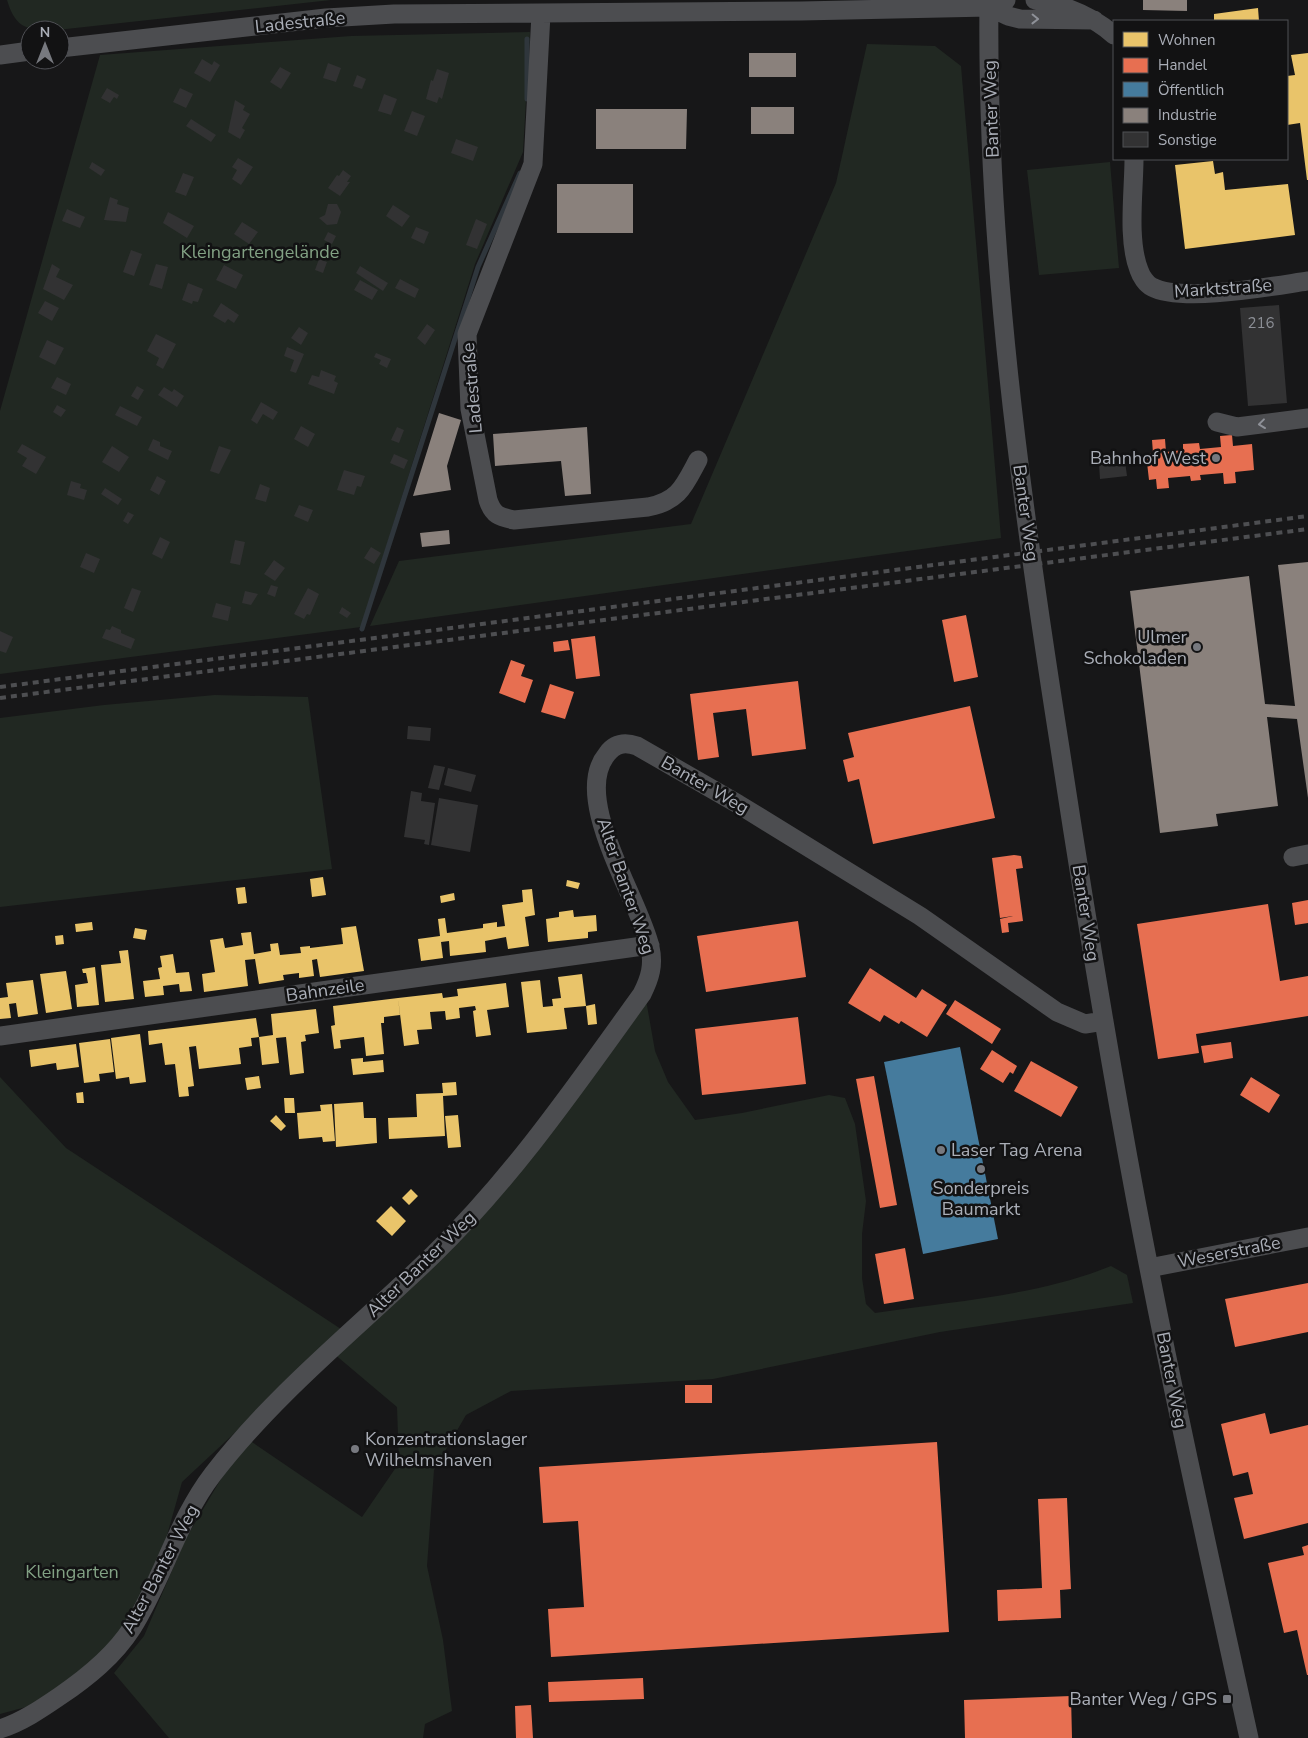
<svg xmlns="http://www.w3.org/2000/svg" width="1308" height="1738" viewBox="0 0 1308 1738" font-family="'Nunito Sans',sans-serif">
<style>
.green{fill:#212822}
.homes{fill:#e9c46a}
.shops{fill:#e76f51}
.public{fill:#457b9d}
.industry{fill:#8a817c}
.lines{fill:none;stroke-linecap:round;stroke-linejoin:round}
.stream{stroke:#2f363c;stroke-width:5}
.building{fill:#323233}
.minor{stroke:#4c4d50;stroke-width:19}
.rail{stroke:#4d4e51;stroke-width:4;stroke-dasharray:6 5;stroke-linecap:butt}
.oneway{stroke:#8e9198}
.poi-dot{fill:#77797f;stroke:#121213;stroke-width:2}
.labels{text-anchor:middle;stroke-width:5;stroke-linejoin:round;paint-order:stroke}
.number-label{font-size:15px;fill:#8c8f96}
.street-label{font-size:18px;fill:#aaaeb7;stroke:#121213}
.park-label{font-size:18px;fill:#82a184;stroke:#121213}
.poi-label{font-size:18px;fill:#aaaeb7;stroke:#121213;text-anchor:end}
</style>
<rect width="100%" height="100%" fill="#171718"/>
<path class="green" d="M7 0H331L57 30C28 30 16 30 7 0Z
M530 32 523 152 475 264 361 627 0 674V411L100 55 351 36Z
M867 44 935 46 961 66 1001 538 370 626 399 561 691 524 836 183Z
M1110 162 1119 268 1039 275 1027 170Z
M215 695 308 697 332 869 0 907V718L104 705Z
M645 994 655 1051 668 1082 695 1120 742 1113 829 1095 845 1098 855 1124 866 1201 862 1234V1278L866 1304 875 1313C954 1301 1037 1296 1111 1266L1127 1275 1133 1303 940 1332 713 1379 511 1391 466 1415 434 1470 427 1566 443 1640 452 1711 425 1724 423 1738H169L114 1673 144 1636 186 1538 231 1462 249 1440 362 1517 399 1463 397 1407 333 1353 502 1193Z
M0 1077 66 1148 344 1331 182 1482 162 1553 128 1624 91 1672 41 1703 0 1714Z"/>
<path class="homes" d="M1258 8 1259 21H1214V14Z
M1308 53V180H1307L1300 123 1287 125V76L1295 75 1291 55Z
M1213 161 1215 174 1223 172 1225 190 1288 184 1295 235 1185 249 1175 165Z
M323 877 326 895 312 897 310 879Z
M567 880 580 883 578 889 566 886Z
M245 887 247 903 238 904 236 888Z
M532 889 535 915 525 917 529 946 508 949 506 937 485 941 486 952 450 956 449 941 441 942 443 958 421 961 418 939 440 936 438 919 445 918 447 933 483 928V924L497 922V927L505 926 502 905 523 902 522 890Z
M454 893 455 900 441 903 440 896Z
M573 910 574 917 596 915 597 931 588 932V938L548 942 546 919 559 917V912Z
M92 922 93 930 76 932 75 924Z
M356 926 364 971 320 977 317 959 312 960 314 976 299 978V973L283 975 284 980 259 984 255 959 245 960 248 986 204 992 202 974 215 972 210 940 223 938 225 948 243 945 241 933 251 932 254 954 271 951 270 944 278 943 280 955 301 953 300 947 310 946V948L343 944 341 928Z
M135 928 147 930 145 940 133 938Z
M63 935 64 944 56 945 55 936Z
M128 950 134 999 105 1002 101 965 121 963 119 951Z
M173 954 176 973 189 972 192 991 180 992 179 984 163 986 164 995 145 997 143 981 160 979 158 968 162 967 160 956Z
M95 967 99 1005 77 1007 75 985 88 983 86 973H83L82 969Z
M66 971 72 1009 46 1013 40 974Z
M582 974 586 1006 595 1004 597 1024 588 1025 586 1006 564 1008 567 1029 527 1033 521 982 540 980 543 1007 553 1006 552 999 561 998 558 977Z
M33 980 38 1014 18 1017 16 1003 9 1004 11 1018 0 1019V998L8 997 6 983Z
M506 983 509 1007 487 1010 491 1035 476 1037 473 1011 476 1010 475 1006 459 1008 460 1018 446 1020 445 1011 430 1012 432 1029 417 1030 419 1044 404 1046 398 998 442 993 443 998 458 996 457 989Z
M398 998 400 1015 384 1017V1023H381L384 1054 366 1056 364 1037 340 1040 341 1048 334 1049 331 1026 335 1025 333 1006Z
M316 1009 319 1033 305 1035 306 1041 301 1042 304 1073 290 1075 286 1037 276 1038 279 1063 262 1065 259 1037 273 1035 271 1014Z
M256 1018 259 1037 251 1038 252 1046 239 1048 241 1064 199 1069 196 1046 189 1047 194 1086 188 1087 189 1096 179 1097 175 1064 165 1065 162 1043 149 1045 148 1031Z
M140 1034 146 1082 130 1084 129 1077 116 1079 111 1038Z
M110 1039 114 1072 99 1074 100 1081 84 1083 79 1043Z
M76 1044 79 1067 57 1070 56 1063 31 1067 29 1050Z
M363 1058V1062L383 1060 384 1072 353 1075 351 1059Z
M259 1076 261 1088 247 1090 245 1078Z
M456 1082 457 1095 443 1096 445 1136 389 1139 388 1118 417 1117 416 1094 443 1093 442 1083Z
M83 1092 84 1103H77L76 1093Z
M284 1098H294L295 1113H285Z
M363 1102 364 1118H376L377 1143 336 1147 334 1104Z
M332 1104 335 1141 323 1142 322 1137 299 1139 297 1113 321 1111 320 1105Z
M276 1115 286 1126 281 1131 270 1121Z
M458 1115 461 1147 448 1148 445 1116Z
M411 1189 418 1196 409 1205 402 1198Z
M391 1206 406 1221 392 1236 376 1221Z"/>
<path class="shops" d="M1232 435 1233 446 1252 444 1254 470 1235 472 1236 483 1224 484 1223 473 1200 475 1201 480 1191 481 1190 476 1168 478 1169 488 1157 489 1156 479 1149 480 1146 454 1153 453 1152 440 1165 439 1166 452 1183 450V444L1199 443 1200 449 1221 447 1220 436Z
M966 615 978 677 954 682 942 620Z
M595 636 600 676 576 679 571 639Z
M568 640 570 650 554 652 553 642Z
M511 660 525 665 521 676 533 680 525 703 499 693Z
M798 681 806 749 752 756 746 709 713 713 719 757 698 760 690 694Z
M550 684 574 692 565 719 541 712Z
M970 706 995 818 873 844 859 779 848 782 843 760 854 757 848 733Z
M1014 855 1021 856 1023 868 1016 869 1023 921 1008 923 1009 932 1002 933 1000 919 1013 916 1000 918 992 858Z
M1308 900V923L1295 925 1292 903Z
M1268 904 1280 981 1308 976V1016L1196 1034 1199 1053 1158 1059 1137 924Z
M798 921 806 977 706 992 697 936Z
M870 968 916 998 922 989 947 1005 927 1037 901 1021 899 1024 884 1015 880 1022 848 1003Z
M955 1000 1001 1029 992 1044 946 1014Z
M798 1017 806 1084 702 1095 695 1029Z
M1231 1042 1233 1058 1204 1063 1201 1046Z
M992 1050 1017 1066 1013 1074 1010 1072 1003 1083 980 1069Z
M1031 1061 1078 1087 1061 1117 1014 1091Z
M874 1076 897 1205 880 1208 856 1079Z
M1251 1077 1280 1095 1269 1113 1240 1095Z
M905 1248 914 1299 884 1304 875 1254Z
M1308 1283V1332L1235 1347 1225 1299Z
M685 1385H712V1403H685Z
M1265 1413 1270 1434 1308 1425V1523L1244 1539 1234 1498 1253 1494 1248 1472 1233 1476 1221 1424Z
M937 1442 949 1632 551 1657 548 1609 584 1607 578 1521 543 1523 539 1467Z
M1067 1498 1071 1589 1060 1590 1061 1618 998 1621 997 1590 1042 1588 1038 1499Z
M1308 1545V1675H1307L1297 1630 1284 1633 1268 1563 1304 1555 1302 1547Z
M643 1678 644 1699 549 1702 548 1682Z
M1071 1696 1072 1738H965L964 1700Z
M531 1705 533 1738H516L515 1706Z"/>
<path class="public" d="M960 1047 998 1239 923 1254 884 1062Z"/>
<path class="industry" d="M1143 0H1187V11L1143 10Z
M749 53H796V77H749Z
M751 107H794V134H751Z
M596 109H687L686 149H596Z
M557 184H633V233H557Z
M439 413 461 420 447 466 451 490 413 496Z
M587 427 591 494 565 496 561 461 495 466 493 434Z
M449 530 450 544 422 547 420 533Z
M1308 562V798L1297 719 1267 717 1278 806 1216 814 1218 826 1160 833 1130 591 1249 576 1265 704 1295 706 1278 565Z"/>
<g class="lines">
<path class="stream" d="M527 39V99
M362 629 478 267 520 173"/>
</g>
<path class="building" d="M202 59 212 65 214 61 220 65 210 82 194 73Z
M328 63 341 68 336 82 323 78Z
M280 67 291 73 281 89 270 82Z
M437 69 449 73 442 99 439 97 437 103 426 99 431 80 433 81Z
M357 75 366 79 362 89 353 86Z
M107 88 119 95 117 99 114 97 110 103 101 98Z
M180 88 193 94 186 108 173 102Z
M384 94 397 99 391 115 378 111Z
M235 100 245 106 243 110 250 114 242 128 245 130 240 139 228 132Z
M412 111 425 116 417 136 404 131Z
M191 119 216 135 211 142 186 126Z
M456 139 478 147 473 161 451 153Z
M238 158 253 167 241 185 232 179 237 170 232 167Z
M92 162 105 170 101 176 89 168Z
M343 170 351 176 347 182H350L340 196 328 188 337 175 339 176Z
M183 173 194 177 186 196 175 192Z
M110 197 118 200 117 204 129 208 126 222 104 220Z
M328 204H337L341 212 337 224 327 225 319 218 325 215Z
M393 205 410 216 402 227 386 216Z
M67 209 85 217 80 228 62 221Z
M168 212 194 226 187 238 163 223Z
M476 219 487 224 477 249 466 245Z
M242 222 258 232 249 244 234 234Z
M416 227 429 232 424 244 411 238Z
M328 232 336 236 332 244 324 240Z
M311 246 321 253 317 260 307 253Z
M131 250 142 254 134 276 123 272Z
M319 259 327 262 323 273 315 270Z
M52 264 60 269 56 277 73 285 64 300 43 289Z
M156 264 168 267 162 289 149 285Z
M224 265 243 275 236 289 216 280Z
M360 266 388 283 383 291 356 273Z
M400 279 419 289 415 298 395 288Z
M360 280 378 290 372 300 354 290Z
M188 283 203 289 198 302 193 301 192 304 182 300Z
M45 301 59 308 52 321 38 313Z
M221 303 239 315 234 323 228 319 225 323 213 316Z
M1279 305 1287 403 1248 406 1240 308Z
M427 324 435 330 425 345 417 338Z
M299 327 308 333 301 345 291 338Z
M156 334 176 344 163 369 156 365 159 358 147 351Z
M47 340 64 348 55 365 39 357Z
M287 347 304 354 296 373 290 371 294 360 284 356Z
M376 353 391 359 387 368 379 364 381 360 374 357Z
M321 370 336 376 334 381 338 383 334 394 308 384 312 375 319 377Z
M57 377 71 384 66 395 51 388Z
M137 386 144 390 138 400 131 396Z
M164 387 172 392 174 389 184 396 177 407 158 395Z
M261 402 278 412 273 420 263 414 257 424 251 420Z
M57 405 66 410 61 417 53 412Z
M120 406 142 417 137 426 115 415Z
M301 426 315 434 308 447 294 439Z
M397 427 404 430 399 443 391 440Z
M153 439 160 442V446L172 451 168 460 148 450Z
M22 444 46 457 36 474 22 466 27 458 17 452Z
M112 446 129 457 119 472 102 462Z
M219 446 231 450 219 474 210 471Z
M394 454 408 460 404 469 390 463Z
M1125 461 1127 476 1100 479 1099 464Z
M344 470 365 476 361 487 357 486 354 495 337 490Z
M157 476 166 481 159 495 150 490Z
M71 481 81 484 80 488 87 490 84 500 67 495Z
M260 484 270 488 266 502 255 499Z
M105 488 122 499 118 505 101 494Z
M299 505 313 510 308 522 294 516Z
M128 512 134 515 128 524 123 521Z
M160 537 170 542 162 559 152 554Z
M235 540 245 542 240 565 230 563Z
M371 547 381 553 374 564 364 558Z
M86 553 100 559 94 573 80 567Z
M274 560 285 568 275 581 264 574Z
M271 585 278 587 275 597 267 594Z
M132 588 141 591 133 612 124 608Z
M308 588 319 594 310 615 307 614 304 619 294 614Z
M245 591 258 594 251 605 242 603Z
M216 603 231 607 228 621 212 617Z
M342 607 351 613 347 618 339 613Z
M112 626 121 630V633L135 639 131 649 102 638 106 629 110 630Z
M0 631 13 637 6 653 0 651Z
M408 726 431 728 430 741 407 739Z
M434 765 445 767 439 790 428 788Z
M448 768 476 775 471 792 444 785Z
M411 791 422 793 421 801 435 803 429 845 424 844 425 840 404 837Z
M439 798 478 805 470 852 431 845Z"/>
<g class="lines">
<path class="minor" d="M989 0C986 251 1021 501 1060 748 1083 899 1108 1051 1136 1201 1170 1381 1210 1560 1249 1738
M1035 0C1065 5 1091 15 1114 35
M989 7 1008 16 1020 19 1094 20
M541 14 533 164 467 334 470 409 488 500C493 515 499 517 514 520L648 507C679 501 684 486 698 460
M60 48 326 18 394 14 801 11 989 7 1006 0
M0 55 30 51
M1134 159C1134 191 1127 240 1139 270 1141 276 1146 284 1152 287 1182 303 1273 286 1308 281
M1217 422 1237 427 1308 418
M1293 857 1308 854
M0 1036 650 945
M1149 1268 1308 1237
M0 1729C22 1722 41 1709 60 1696 88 1677 114 1656 132 1628 163 1579 177 1521 213 1474 276 1392 360 1326 434 1254 514 1176 577 1084 642 994 650 978 654 965 650 947 640 900 570 798 607 754 615 743 625 742 637 746L738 804 920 916 1057 1012 1085 1024 1104 1021"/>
<path class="rail" d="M0 687 1308 516
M0 698 1308 529"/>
</g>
<defs><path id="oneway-chevron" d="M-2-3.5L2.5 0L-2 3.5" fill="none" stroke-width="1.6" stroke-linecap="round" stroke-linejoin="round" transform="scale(1.25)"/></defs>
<g class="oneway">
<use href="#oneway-chevron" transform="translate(1035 19) rotate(1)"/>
<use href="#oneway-chevron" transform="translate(1262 424) rotate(173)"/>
</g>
<g class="poi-dot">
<circle cx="1216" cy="458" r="5"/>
<circle cx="1197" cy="647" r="5"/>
<circle cx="941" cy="1150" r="5"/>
<circle cx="981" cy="1169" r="5"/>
<circle cx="355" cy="1449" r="5"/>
<rect x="1222" y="1694" width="10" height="10" rx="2.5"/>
</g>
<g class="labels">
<g class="number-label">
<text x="1261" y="328">216</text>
</g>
<g class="street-label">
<text transform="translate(300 22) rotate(-6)" y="6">Ladestraße</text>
<text transform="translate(991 109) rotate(-92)" y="6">Banter Weg</text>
<text transform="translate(1223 288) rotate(-4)" y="6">Marktstraße</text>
<text transform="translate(472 388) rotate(-95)" y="6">Ladestraße</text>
<text transform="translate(1026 513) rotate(82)" y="6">Banter Weg</text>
<text transform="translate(705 785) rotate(30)" y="6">Banter Weg</text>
<text transform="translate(626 886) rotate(71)" y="6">Alter Banter Weg</text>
<text transform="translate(1086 913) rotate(81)" y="6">Banter Weg</text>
<text transform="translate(325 990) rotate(-8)" y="6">Bahnzeile</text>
<text transform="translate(1229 1252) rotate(-11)" y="6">Weserstraße</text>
<text transform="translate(421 1264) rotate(-44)" y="6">Alter Banter Weg</text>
<text transform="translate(1172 1380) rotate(79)" y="6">Banter Weg</text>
<text transform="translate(160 1569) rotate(-62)" y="6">Alter Banter Weg</text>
</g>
<g class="park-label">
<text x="260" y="258">Kleingartengelände</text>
<text x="72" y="1578">Kleingarten</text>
</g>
<g class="poi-label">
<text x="1206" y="464">Bahnhof West</text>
<text x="1187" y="643">Ulmer<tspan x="1187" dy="21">Schokoladen</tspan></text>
<text x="951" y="1156" text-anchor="start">Laser Tag Arena</text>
<text x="981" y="1194" text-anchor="middle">Sonderpreis<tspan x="981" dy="21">Baumarkt</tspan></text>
<text x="365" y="1445" text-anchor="start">Konzentrationslager<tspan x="365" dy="21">Wilhelmshaven</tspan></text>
<text x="1217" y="1705">Banter Weg / GPS</text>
</g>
</g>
<rect x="1113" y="20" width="175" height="140" fill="#121213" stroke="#4f5055"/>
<rect x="1123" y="32" width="25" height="15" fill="#e9c46a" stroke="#4f5055"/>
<text x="1158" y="45" font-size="15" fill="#aaaeb7">Wohnen</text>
<rect x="1123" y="58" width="25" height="15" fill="#e76f51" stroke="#4f5055"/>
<text x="1158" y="70" font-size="15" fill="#aaaeb7">Handel</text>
<rect x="1123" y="82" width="25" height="15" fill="#457b9d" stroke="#4f5055"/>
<text x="1158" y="95" font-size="15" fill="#aaaeb7">Öffentlich</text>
<rect x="1123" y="108" width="25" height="15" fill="#8a817c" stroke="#4f5055"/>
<text x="1158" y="120" font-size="15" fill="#aaaeb7">Industrie</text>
<rect x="1123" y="132" width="25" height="15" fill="#323233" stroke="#4f5055"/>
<text x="1158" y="145" font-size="15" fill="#aaaeb7">Sonstige</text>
<g transform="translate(45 45)"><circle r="24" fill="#121213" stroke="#4f5055"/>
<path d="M0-4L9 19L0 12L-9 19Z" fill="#77797f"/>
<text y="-8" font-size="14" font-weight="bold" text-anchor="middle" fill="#aaaeb7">N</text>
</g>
</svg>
